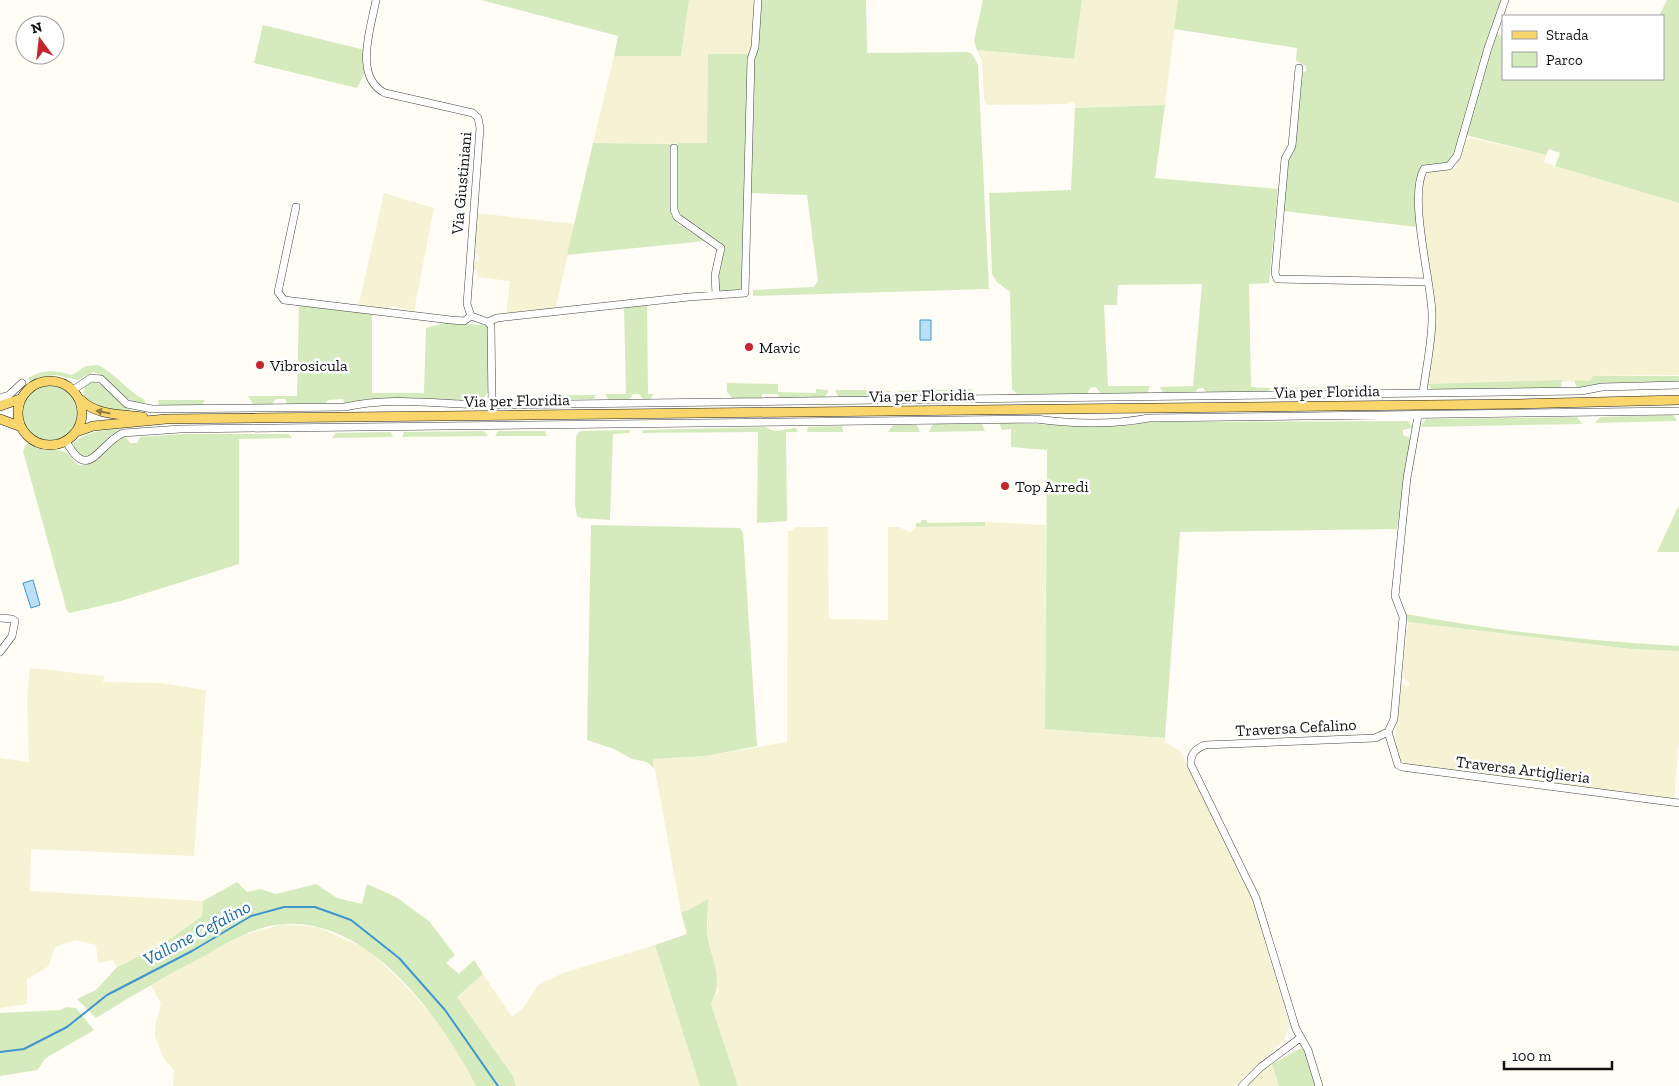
<svg xmlns="http://www.w3.org/2000/svg" width="1679" height="1086" viewBox="0 0 1679 1086" font-family="'Zilla Slab',serif">
<style>
.farmland{fill:#f6f3d4}
.green{fill:#d5ebbd}
.water{fill:#b9e0f7;stroke:#3f96cf}
.lines{fill:none;stroke-linecap:round;stroke-linejoin:round}
.stream{stroke:#3f96cf;stroke-width:2}
.minor-casing{stroke:#444;stroke-width:8}
.major-casing{stroke:#222;stroke-width:10}
.minor{stroke:#fff;stroke-width:7}
.major{stroke:#f9d66b;stroke-width:9}
.oneway{fill:#917d42}
.poi-dot{fill:#c4262e;stroke:#fff;stroke-width:2}
.labels{text-anchor:middle;stroke-width:5;stroke-linejoin:round;paint-order:stroke}
.street-label{font-size:16px;fill:#111;stroke:#fff}
.poi-label{font-size:16px;fill:#111;stroke:#fff;text-anchor:start}
.water-label{font-size:18px;font-style:italic;fill:#1768a6;stroke:#fff}
</style>
<rect width="100%" height="100%" fill="#fffdf5"/>
<path class="farmland" d="M689 0H755L753 46 751 54 708 55 707 144 593 143 614 56H681Z
M1082 0H1178L1165 105 1076 108 1073 101 1067 104 987 105 984 99 982 61 977 50 1074 59Z
M1468 137 1546 155 1544 162 1555 166 1679 203V375L1593 376 1590 381 1427 384 1436 312 1422 226 1423 179 1430 171 1456 168 1464 142 1467 141Z
M384 193 434 208 414 311 390 306 388 312 358 308Z
M475 213 575 224 555 310 506 315 510 281 477 277V270H471V263L479 260V256L474 252Z
M985 522 1046 525 1045 729 1165 738V742L1180 751 1187 764 1251 895 1289 1023 1288 1030 1284 1040 1235 1086H738L711 1004 718 992 717 974 708 937V900L689 910 681 912 653 759 706 756 787 742 788 531H793L794 527H828L829 619 888 620V527H899L910 532 916 527 984 526Z
M1408 622 1631 649 1679 651V741L1674 800 1401 764 1395 735 1401 683 1408 687 1410 683 1402 677Z
M30 668 104 676 103 682 160 683 206 690 194 856 31 849 30 891 203 901 202 916 162 945 117 967 113 960 98 963 96 945 75 940 55 947 49 966 27 979V1004L0 1008V758L29 762 27 696Z
M283 924 317 927 367 949 400 980 436 1019 460 1055 476 1086H173L174 1070 164 1059 155 1036V1027L161 1004 150 984 243 935Z
M655 945 700 1086H516L513 1076 457 997 483 974 512 1017 524 1007 538 985 563 973Z
M1272 1064 1279 1086H1247L1264 1070Z"/>
<path class="green" d="M481 0H689L681 56H614L618 36Z
M761 0H866L867 53 967 52 972 54 978 65 989 289 753 296V290L814 287 818 281 807 195 749 193 753 59Z
M983 0H1082L1074 59 977 50 974 41Z
M1178 0H1503L1455 155 1450 163 1423 168 1416 227 1283 211 1288 160 1301 74 1306 71V66L1296 61 1297 48 1174 29Z
M1667 0H1679V203L1555 166 1560 153 1549 149 1546 155 1465 135 1497 32 1503 38V79H1663V16H1659Z
M263 25 365 50 364 75 357 88 254 63Z
M708 54H751L744 291 718 292 717 276 723 247 696 225 682 220 676 208 678 143H707Z
M1165 105 1155 178 1278 189 1269 283 1249 284 1251 387 1271 388 1267 392 1207 393 1203 388H1199L1194 393H1163L1160 387 1193 386 1202 284 1118 285 1117 305H1104L1108 386H1150L1147 394H1101L1096 387 1090 388 1087 394 1018 395 1012 389 1010 292 997 282 992 274 989 193 1071 190 1075 108Z
M593 143 671 144 673 217 678 224 705 241 567 255Z
M299 304 372 314V393H424L426 328 444 323 485 325 488 327 490 388 482 402 367 399 344 403 343 399 328 400 326 403 287 404 285 399H276L272 404H253L248 396H297Z
M647 304 648 394H654L650 399H643L639 394H633L630 399H608L605 394H626L624 306Z
M98 365C116 374 127 391 145 400L144 405C122 402 113 379 94 372L77 380 56 375 40 377 30 382 28 378C43 369 55 370 72 375L86 366Z
M1593 376H1679V382L1604 383 1577 388 1574 380 1590 381Z
M1562 380 1561 388 1432 390 1427 384Z
M92 382 102 385 131 411C117 409 87 411 83 393L85 386Z
M727 383 778 384V392L816 393V389L829 390 824 398H779L778 394H762V399H733L727 392Z
M22 413a28 28 0 1 1 56 0a28 28 0 1 1-56 0Z
M1374 386 1371 391 1282 392 1280 388Z
M973 389 968 396 900 397 898 391Z
M835 390H874V392L891 391 887 397 839 398Z
M541 395H596L594 399 545 400Z
M158 400H205L202 405H159Z
M1673 415 1677 421 1595 423 1600 417Z
M1577 417 1582 424 1420 427 1426 419Z
M1408 421 1413 428 1403 430V435L1411 438 1397 529 1180 532 1165 738 1045 729 1047 450 1011 447V429L1002 430 999 423C1050 423 1100 431 1150 422Z
M933 424H982L985 431 929 432Z
M893 425H917L920 432H888Z
M842 426 843 432H807L808 427Z
M766 427C776 435 783 428 796 428L798 432H786L787 521 757 523 758 432 642 433 643 430Z
M120 429C107 436 98 457 83 457L74 449V442C89 431 102 430 120 429Z
M630 430 629 433 613 434 610 520 581 518 577 516 575 505 576 436 580 431Z
M484 431 488 436 402 437 404 432Z
M498 431H545L547 436H495Z
M391 432 393 437 332 438 336 433Z
M184 434H289L292 438 239 439V564L121 601 70 613 67 611 23 451 28 442C45 455 48 447 63 451 70 453 73 461 78 465 99 467 106 447 121 437L125 436 130 443H137L140 437Z
M1679 505V552H1657Z
M922 520H926L927 523 985 522V526L916 527V523H920Z
M591 525 740 528 743 533 757 746 706 756 653 759 654 768 647 762 632 759 614 749 587 740Z
M1406 614C1496 631 1588 641 1679 646V651L1631 649 1408 622Z
M237 882 247 892 260 889 276 894 316 884 337 898 362 904 367 884 396 897 429 921 455 955 446 963 459 974 474 960 483 974 457 997 513 1076 516 1086H476C442 1019 370 918 284 924 255 926 229 942 204 956 167 975 131 996 96 1018L77 999 96 990 117 967 162 945 202 916 203 901Z
M708 899C708 912 706 927 708 939 713 963 724 981 711 1004L738 1086H700L655 945 687 934 681 912 689 910Z
M66 1007 76 1008 94 1030 46 1058 37 1070 0 1076V1013L61 1010Z
M1301 1048 1306 1052 1316 1086H1279L1272 1064Z"/>
<path class="water" d="M920 320H931V340H920Z
M33 580 40 605 31 608 23 583Z"/>
<g class="lines">
<path class="stream" d="M0 1052 24 1049 67 1027 107 995 192 951 251 916 284 907H315L351 920 399 958 445 1010 498 1086"/>
<defs>
<path id="minor" d="M376 0C371 28 353 77 385 93L473 113 478 118 480 128 467 304 471 316 488 322 491 326 492 405
M1299 68 1292 146 1285 159 1275 273 1277 279 1428 282
M674 148V210L677 217 721 248 715 275 716 294
M296 207 278 292 284 300 451 320 464 321 471 316
M488 322 497 318 689 297 745 293 751 59 755 47 758 0
M73 390 91 378 101 379 127 404 152 409 345 407C394 396 443 405 492 405L1581 391 1602 387 1679 385
M1423 393C1426 367 1433 339 1432 313 1431 280 1408 197 1424 169L1449 166 1457 156 1488 48 1505 0
M0 398 9 395 22 383
M66 441C89 484 98 444 123 433L180 429 1036 419C1073 424 1112 425 1149 418L1679 411
M0 618 12 619 15 621 12 636 0 652
M1388 732 1398 765 1402 767 1679 803
M1242 1086 1261 1067 1300 1038
M1319 1086 1308 1050 1296 1029 1256 898 1191 765C1190 754 1195 749 1205 745L1375 738 1388 732 1394 719 1403 617 1395 596 1407 478 1418 416"/>
<path id="major" d="M18 413a32 32 0 1 1 64 0a32 32 0 1 1-64 0Z
M81 400C97 416 122 414 143 417
M0 406 20 399
M0 419 19 426
M76 432 93 426 166 419 1518 404 1679 400"/>
</defs>
<use href="#minor" class="minor-casing"/>
<use href="#major" class="major-casing"/>
<use href="#minor" class="minor"/>
<use href="#major" class="major"/>
</g>
<defs><path id="oneway-solid" d="M-6-.8H1V-3.2L6.5 0L1 3.2V.8H-6Z" transform="scale(1.25)"/></defs>
<use class="oneway" href="#oneway-solid" transform="translate(103 412) rotate(-169)"/>
<g class="poi-dot">
<circle cx="749" cy="347" r="5"/>
<circle cx="260" cy="365" r="5"/>
<circle cx="1005" cy="486" r="5"/>
</g>
<g class="labels">
<g class="street-label">
<text transform="translate(461 183) rotate(-85)" y="6">Via Giustiniani</text>
<text transform="translate(1327 391) rotate(-1)" y="6">Via per Floridia</text>
<text transform="translate(922 395) rotate(-1)" y="6">Via per Floridia</text>
<text transform="translate(517 400) rotate(-1)" y="6">Via per Floridia</text>
<text transform="translate(1296 727) rotate(-3)" y="6">Traversa Cefalino</text>
<text transform="translate(1523 769) rotate(7)" y="6">Traversa Artiglieria</text>
</g>
<g class="poi-label">
<text x="759" y="353">Mavic</text>
<text x="270" y="371">Vibrosicula</text>
<text x="1015" y="492">Top Arredi</text>
</g>
<g class="water-label">
<text transform="translate(197 933) rotate(-28)" y="6">Vallone Cefalino</text>
</g>
</g>
<rect x="1502" y="15" width="162" height="65" fill="#ffffff" stroke="#a0a0a0"/>
<rect x="1512" y="31" width="25" height="8" fill="#f9d66b" stroke="#a0a0a0"/>
<text x="1546" y="40" font-size="15" fill="#111111">Strada</text>
<rect x="1512" y="52" width="25" height="15" fill="#d5ebbd" stroke="#a0a0a0"/>
<text x="1546" y="65" font-size="15" fill="#111111">Parco</text>
<g transform="translate(40 40) rotate(345)"><circle r="24" fill="#ffffff" stroke="#a0a0a0"/>
<path d="M0-4L9 19L0 12L-9 19Z" fill="#c4262e"/>
<text y="-8" font-size="14" font-weight="bold" text-anchor="middle" fill="#111111">N</text>
</g>
<path d="M1504 1061v8h108v-8" fill="none" stroke="#111111" stroke-width="2.5"/>
<text x="1512" y="1061" font-size="15" fill="#111111" stroke="#ffffff" stroke-width="4" paint-order="stroke">100 m</text>
</svg>
